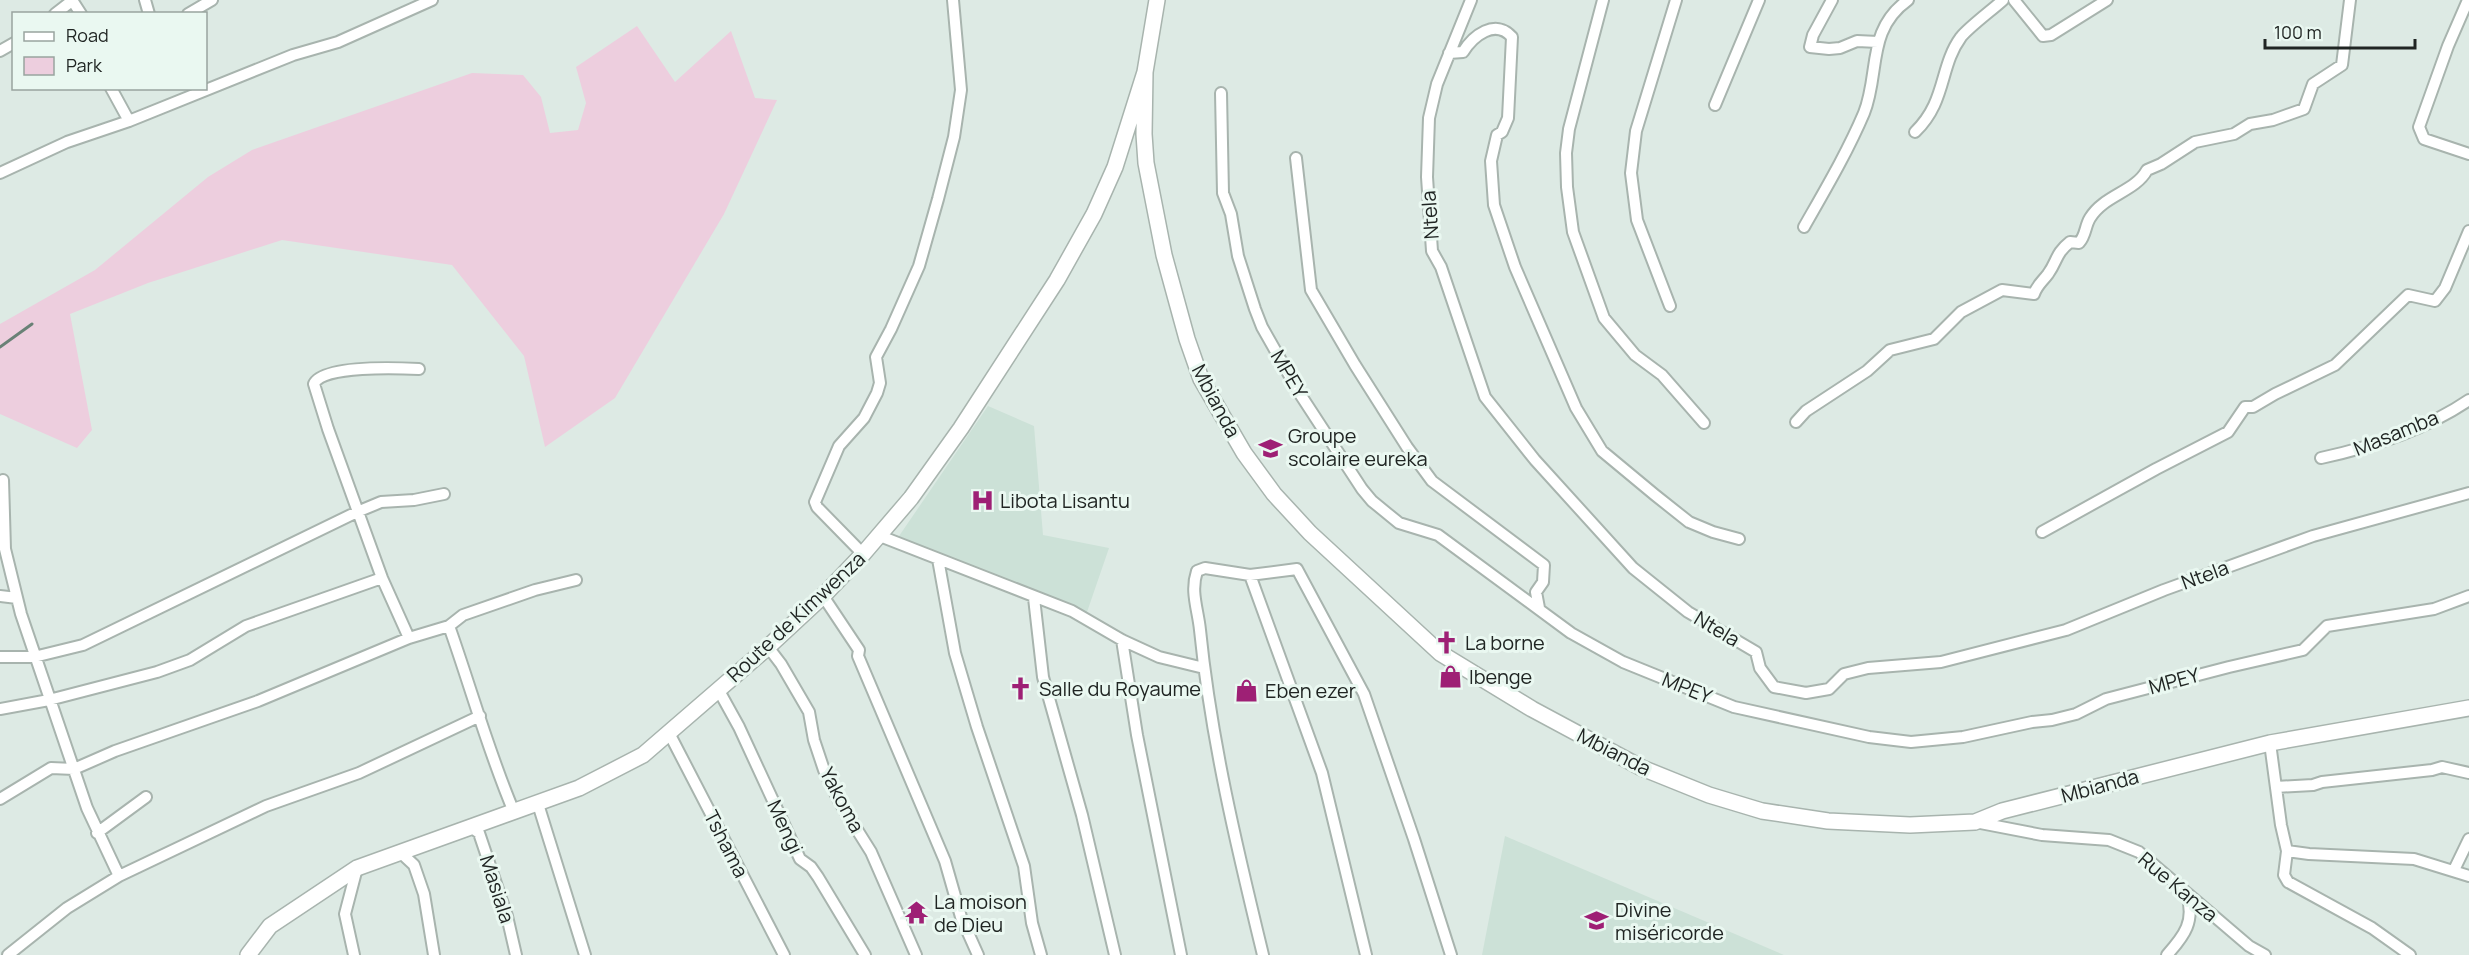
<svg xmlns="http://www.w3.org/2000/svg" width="2469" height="955" viewBox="0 0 2469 955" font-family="Manrope,sans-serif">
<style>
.built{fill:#cce1d7}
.green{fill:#edcede}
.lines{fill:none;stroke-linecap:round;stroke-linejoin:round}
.stream{stroke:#698176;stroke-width:3}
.street-casing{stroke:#a8b4ae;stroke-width:14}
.secondary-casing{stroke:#a8b4ae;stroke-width:18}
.street{stroke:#fff;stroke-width:10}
.secondary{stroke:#fff;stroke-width:15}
.labels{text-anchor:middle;stroke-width:6;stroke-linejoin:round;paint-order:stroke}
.street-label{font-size:20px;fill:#202523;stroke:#eaf8f1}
.poi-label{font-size:20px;fill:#202523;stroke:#eaf8f1;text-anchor:start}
</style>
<rect width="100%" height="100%" fill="#ddeae4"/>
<path class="built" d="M988 406 1034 426 1043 535 1109 548 1086 615 897 539Z
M1505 836 1625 887 1784 955H1482Z"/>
<path class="green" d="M637 26 675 82 731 31 755 98 777 100 724 214 615 398 545 447 524 356 452 265 282 240 148 283 70 314 92 430 77 448 0 414V324L95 270 208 177 252 150 472 73 523 75 541 97 550 133 578 130 586 103 576 67Z"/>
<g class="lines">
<path class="stream" d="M0 347 32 324"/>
<defs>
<path id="street" d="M72 0 81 14
M145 0 149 14
M1471 0 1437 84 1429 118 1427 177 1432 251 1441 267 1485 397 1535 460 1633 568 1688 612 1756 652 1760 668 1774 687 1806 693 1829 689 1844 674 1868 668 1941 662 2066 630 2164 590 2313 536 2469 493
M1603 0 1569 129 1566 153 1567 187 1573 232 1604 318 1635 355 1662 375 1704 423
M1832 0 1813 35 1810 47 1829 49 1840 48 1857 41 1878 42
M2014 0 2043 36 2051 35 2107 0
M2468 0 2448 46 2419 127 2424 139 2469 154
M55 14 73 0
M188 14 212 0
M0 51 14 43
M1449 53 1463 52C1473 36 1495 18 1512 37L1508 118 1502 132 1497 135 1491 161 1494 205 1515 267 1576 408 1602 451 1655 495 1689 522 1713 532 1739 539
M111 88 129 121
M1221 93 1223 193 1231 214 1238 256 1255 309 1262 327 1300 394 1362 489 1372 501 1399 523 1438 535 1571 633 1623 662 1734 707 1869 737 1911 742 1963 737 2032 722 2052 720 2076 714 2106 699 2229 667 2303 650 2327 626 2434 609 2469 596
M1715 105 1759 0
M1915 132C1947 101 1939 67 1961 37 1969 27 1992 10 2003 0
M1296 158 1311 290 1355 365 1407 447 1432 481 1544 565 1543 582 1536 592 1539 608
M0 173 67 142 129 121 293 55 338 42 432 0
M1804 227C1825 190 1847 153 1864 113 1880 73 1866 30 1908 0
M1670 306 1637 220 1631 173 1636 131 1676 0
M1796 422 1806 411 1867 371 1890 350 1934 339 1961 312 2002 290 2034 294C2037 285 2042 282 2048 274 2058 260 2055 254 2070 242L2079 243C2086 235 2085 226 2090 218 2104 195 2135 192 2147 170L2161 164 2195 142 2234 134 2250 124 2273 120 2304 109 2313 84 2342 65 2350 0
M2321 458C2372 447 2425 430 2469 400
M3 480 5 549 21 614 87 808 119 876
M2042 532 2156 469 2228 432 2245 407H2253L2275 394 2335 365 2408 295 2435 301 2445 288 2469 231
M880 536 1072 611 1122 640 1159 657 1204 668
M863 554 817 507 815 502 839 446 864 418 877 393 880 383 876 357 891 329 919 266 938 199 954 137 961 90 953 0
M938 559 955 653 977 727 1024 866 1032 923 1041 955
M1250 575 1322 773 1366 955
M0 596 17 598
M823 596 859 650 858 656 945 861 961 917 978 955
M1034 598 1043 677 1082 815 1115 955
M449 626C471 688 488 751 514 812
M409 638 382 578 328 429 314 384C322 365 399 368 419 369
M1122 640 1137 735 1181 955
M768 647 781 664 809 712 814 740 824 770 839 801 871 852 916 955
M0 657H34L83 645 357 512 381 502 414 500 444 494
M718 689 739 727 800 859 811 867 818 877 865 955
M0 709 49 700 157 672 190 660 246 626 382 578
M669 733 784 955
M2270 743 2281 825 2287 851 2284 875 2288 882 2372 928 2410 955
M2276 787 2313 785 2322 782 2432 770 2442 767 2469 773
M0 799 51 768 74 769 115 751 258 701 409 638 449 626 463 615 535 590 576 580
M538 804 585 955
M1975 822 2042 835 2109 840 2139 852 2249 946 2265 955
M471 827 479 833 507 916 516 955
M97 833 146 797
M2287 851 2309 854 2414 859 2469 876
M400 852 414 865 424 894 434 955
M2454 870 2469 839
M8 955 67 908 119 876 266 806 359 773 480 716
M354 955 345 914 357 868
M1263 955C1237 848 1211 740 1200 630 1198 609 1190 592 1197 571L1205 568 1250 575 1297 569 1364 694 1414 839 1451 955
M2167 955C2185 935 2195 921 2187 895"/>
<path id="secondary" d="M1145 72 1144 134 1146 163 1164 255 1187 339 1201 379 1244 453 1274 494 1310 533 1440 653 1532 709 1642 768 1709 795 1762 811 1828 821 1910 825 1975 822 2002 811 2270 743 2469 708
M248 955 270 926 357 868 579 788 643 755 768 647 823 596 863 554 911 498 961 428 1057 280 1094 214 1115 167 1145 72 1157 0"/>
</defs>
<use href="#street" class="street-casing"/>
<use href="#secondary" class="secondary-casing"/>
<use href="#street" class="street"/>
<use href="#secondary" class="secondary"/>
</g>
<defs>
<symbol id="school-bare" viewBox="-9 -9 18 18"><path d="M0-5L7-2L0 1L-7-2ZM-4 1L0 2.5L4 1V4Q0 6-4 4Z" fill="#9e2075" stroke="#eaf8f1" stroke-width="2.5" paint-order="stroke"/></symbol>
<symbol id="hospital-bare" viewBox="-9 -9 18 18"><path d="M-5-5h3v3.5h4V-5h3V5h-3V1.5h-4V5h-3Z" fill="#9e2075" stroke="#eaf8f1" stroke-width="2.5" paint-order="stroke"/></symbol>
<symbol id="church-bare" viewBox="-9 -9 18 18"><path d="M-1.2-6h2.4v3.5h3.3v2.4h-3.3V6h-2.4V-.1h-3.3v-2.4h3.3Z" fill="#9e2075" stroke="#eaf8f1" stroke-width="2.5" paint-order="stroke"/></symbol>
<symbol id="shop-bare" viewBox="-9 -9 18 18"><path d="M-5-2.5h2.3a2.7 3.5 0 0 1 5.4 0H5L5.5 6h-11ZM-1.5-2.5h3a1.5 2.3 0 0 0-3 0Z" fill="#9e2075" stroke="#eaf8f1" stroke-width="2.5" paint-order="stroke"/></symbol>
<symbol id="temple-bare" viewBox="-9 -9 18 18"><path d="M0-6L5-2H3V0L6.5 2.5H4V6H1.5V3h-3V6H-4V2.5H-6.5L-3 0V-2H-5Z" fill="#9e2075" stroke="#eaf8f1" stroke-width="2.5" paint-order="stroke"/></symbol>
</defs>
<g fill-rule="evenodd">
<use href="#school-bare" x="1254" y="432" width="33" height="33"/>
<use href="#hospital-bare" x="966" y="484" width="33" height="33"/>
<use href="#church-bare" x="1430" y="626" width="33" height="33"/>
<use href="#shop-bare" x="1434" y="660" width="33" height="33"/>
<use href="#church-bare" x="1004" y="672" width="33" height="33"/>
<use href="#shop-bare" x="1230" y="674" width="33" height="33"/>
<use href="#temple-bare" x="900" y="896" width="33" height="33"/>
<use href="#school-bare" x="1580" y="904" width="33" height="33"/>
</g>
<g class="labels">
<g class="street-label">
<text transform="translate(1430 215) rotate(-94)" y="7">Ntela</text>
<text transform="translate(1289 374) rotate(60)" y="7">MPEY</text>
<text transform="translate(1216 401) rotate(62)" y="7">Mbianda</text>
<text transform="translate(2396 433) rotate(-22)" y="7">Masamba</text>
<text transform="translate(2205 575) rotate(-20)" y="7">Ntela</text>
<text transform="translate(796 617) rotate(-43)" y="7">Route de Kimwenza</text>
<text transform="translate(1717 629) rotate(31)" y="7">Ntela</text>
<text transform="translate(2174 681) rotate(-15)" y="7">MPEY</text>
<text transform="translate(1687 688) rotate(22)" y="7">MPEY</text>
<text transform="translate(1614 752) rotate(27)" y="7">Mbianda</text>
<text transform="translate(2100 786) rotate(-15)" y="7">Mbianda</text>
<text transform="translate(842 800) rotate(62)" y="7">Yakoma</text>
<text transform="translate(785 827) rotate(65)" y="7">Mengi</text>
<text transform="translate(726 844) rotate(63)" y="7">Tshama</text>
<text transform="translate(2178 887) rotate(40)" y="7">Rue Kanza</text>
<text transform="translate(497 889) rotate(72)" y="7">Masiala</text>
</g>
<g class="poi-label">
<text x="1288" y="443">Groupe<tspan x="1288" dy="23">scolaire eureka</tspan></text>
<text x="1000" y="508">Libota Lisantu</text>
<text x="1465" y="650">La borne</text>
<text x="1469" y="684">Ibenge</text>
<text x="1039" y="696">Salle du Royaume</text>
<text x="1265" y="698">Eben ezer</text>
<text x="934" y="909">La moison<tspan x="934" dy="23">de Dieu</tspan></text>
<text x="1615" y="917">Divine<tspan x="1615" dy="23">miséricorde</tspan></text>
</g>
</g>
<rect x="12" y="12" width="195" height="78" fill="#eaf8f1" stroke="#99a49f" stroke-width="1.5"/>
<rect x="24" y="32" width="30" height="9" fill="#ffffff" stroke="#99a49f" stroke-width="1.5"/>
<text x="66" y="42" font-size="18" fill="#202523">Road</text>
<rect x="24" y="57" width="30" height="18" fill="#edcede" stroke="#99a49f" stroke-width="1.5"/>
<text x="66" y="72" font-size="18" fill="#202523">Park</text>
<path d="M2265 39v9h150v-9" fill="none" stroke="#202523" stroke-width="3"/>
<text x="2274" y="39" font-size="18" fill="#202523" stroke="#eaf8f1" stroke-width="4.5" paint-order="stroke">100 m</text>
</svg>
